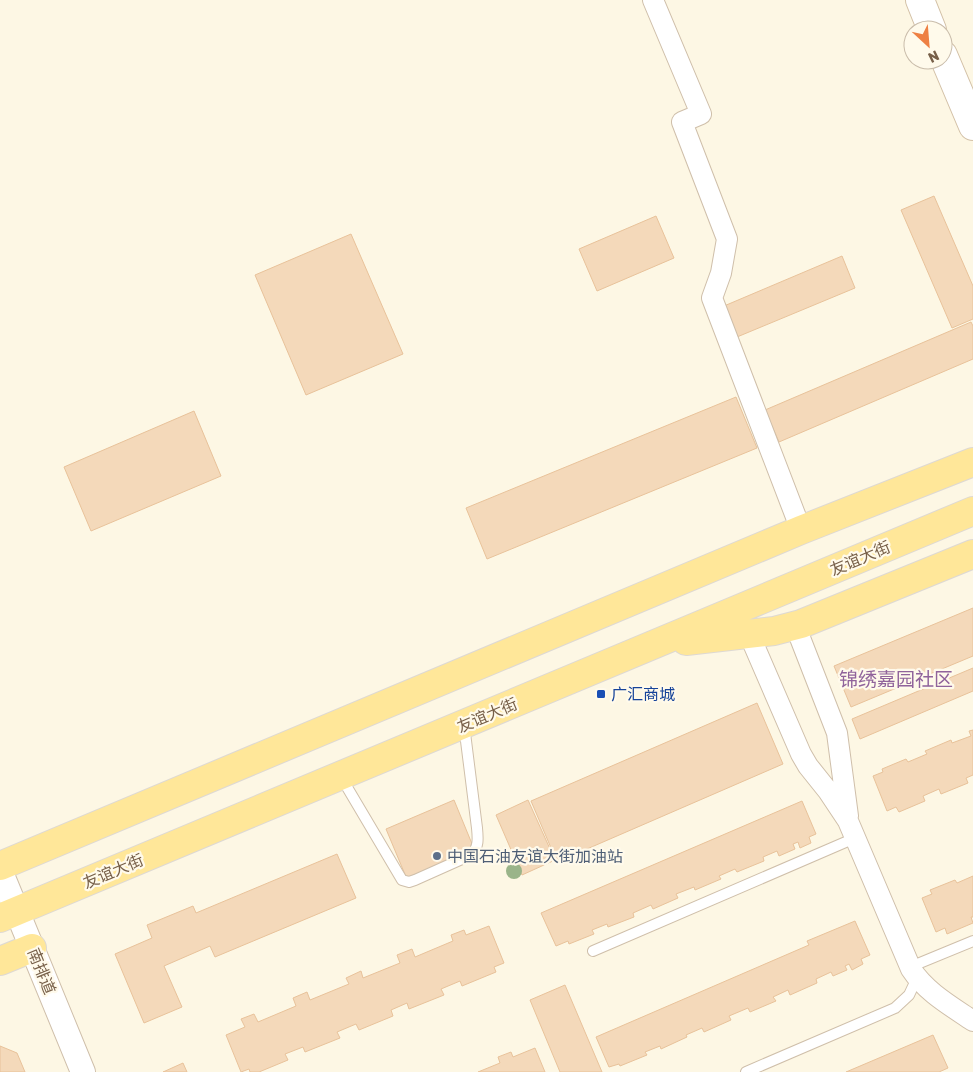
<svg xmlns="http://www.w3.org/2000/svg" width="973" height="1072" viewBox="0 0 973 1072" font-family="Rubik,'Noto Sans SC',sans-serif">
<style>
.building{fill:#f4d9ba;stroke:#e8c29a}
.lines{fill:none;stroke-linecap:round;stroke-linejoin:round}
.service-casing{stroke:#cfbfaa;stroke-width:12}
.minor-casing{stroke:#cfbfaa;stroke-width:22}
.tertiary-casing{stroke:#cfbfaa;stroke-width:26}
.secondary-casing{stroke:#d3c1a7;stroke-width:30}
.primary-casing{stroke:#ded9d3;stroke-width:30}
.service{stroke:#fff;stroke-width:10}
.minor{stroke:#fff;stroke-width:20}
.tertiary{stroke:#fff;stroke-width:24}
.secondary{stroke:#fff;stroke-width:28}
.primary{stroke:#ffe799;stroke-width:28}
.tree{fill:#9ab489}
.transit-dot{fill:#1a4fb4;stroke:#fffaeb;stroke-width:2}
.service-dot{fill:#5c6f8a;stroke:#fffaeb;stroke-width:2}
.labels{text-anchor:middle;stroke-width:4.5;stroke-linejoin:round;paint-order:stroke}
.street-label{font-size:16px;fill:#775f48;stroke:#fffaeb}
.transit-label{font-size:16px;fill:#164399;stroke:#fffaeb;text-anchor:start}
.service-label{font-size:16px;fill:#4e5e75;stroke:#fffaeb;text-anchor:start}
.quarter-label{font-size:19px;fill:#90639b;stroke:#fffaeb}
</style>
<rect width="100%" height="100%" fill="#fdf7e4"/>
<path class="building" d="M934 196 973 286V319L952 328 901 210Z
M656 216 674 258 597 291 579 249Z
M351 234 403 354 306 395 255 275Z
M842 256 855 288 737 337 724 306Z
M971 322 973 326V359L779 442 765 410Z
M736 397 757 448 487 559 466 508Z
M194 411 221 476 91 531 64 467Z
M973 608V656L851 707 834 666Z
M973 668V691L860 739 852 719Z
M757 703 783 764 557 862 531 801Z
M973 730V775L966 778 968 783 941 794 939 789 923 796 925 801 899 812 896 807 887 811 873 776 883 772 882 769 906 759 908 762 927 754 925 751 951 740 952 743 971 736 969 731Z
M454 800 477 856 409 884 386 829Z
M528 800 555 860 522 875 496 815Z
M802 801 816 834 809 837 811 843 800 848 798 842 793 844 795 849 779 856 777 851 763 857 764 861 737 872 735 869 719 876 721 879 695 890 694 887 676 894 678 898 653 909 651 905 633 913 634 917 608 927 607 924 592 930 594 934 569 944 568 941 556 946 541 913Z
M337 854 356 898 215 957 210 946 164 966 182 1007 144 1023 115 954 152 938 147 925 193 906 196 913Z
M973 876V917H971L973 923 947 934 945 928 936 932 922 898 932 894 930 890 955 880 957 883Z
M855 921 870 955 861 959 863 964 852 970 849 964 845 966 847 970 833 976 831 972 816 979 817 983 790 995 788 990 773 997 776 1001 750 1012 748 1008 729 1016 731 1020 704 1032 702 1028 686 1035 687 1037 661 1049 660 1046 645 1052 647 1055 620 1066 619 1064 609 1067 596 1037 809 945 807 941Z
M489 926 504 963 494 967 496 972 462 986 460 981 441 989 444 995 409 1009 407 1003 391 1010 393 1016 359 1030 356 1024 337 1032 340 1038 305 1052 303 1047 285 1054 288 1060 259 1072H250L249 1069 241 1072 226 1035 245 1027 241 1019 254 1014 258 1022 296 1006 293 998 307 992 310 1000 349 984 346 978 361 971 363 978 400 963 397 955 412 949 415 957 453 941 451 935 464 930 466 935Z
M565 985 602 1072H560L530 1000Z
M933 1035 948 1068 939 1072H846Z
M0 1046 17 1053 25 1072H0Z
M535 1048 545 1072H478L500 1063 498 1057 511 1052 513 1057Z
M183 1063 187 1072H163Z"/>
<g class="lines">
<defs>
<path id="service" d="M341 777 402 880 409 882 415 880 471 855C479 848 478 838 477 828L464 725
M593 951 855 838
M910 967 973 941
M746 1072 895 1008 909 995 917 978"/>
<path id="minor" d="M653 0 701 114 682 122 727 239 721 273 712 298 801 530
M795 625 837 733 848 816
M749 634 801 754 808 766 828 791 848 821 911 969C926 992 951 1006 973 1021"/>
<path id="tertiary" d="M0 870 83 1072"/>
<path id="secondary" d="M920 0 932 30
M943 55 973 126"/>
<path id="primary" d="M686 641 774 631 801 624 973 554
M0 866 801 530 973 462
M0 918 973 511
M0 961 32 948"/>
</defs>
<use href="#service" class="service-casing"/>
<use href="#minor" class="minor-casing"/>
<use href="#tertiary" class="tertiary-casing"/>
<use href="#secondary" class="secondary-casing"/>
<use href="#primary" class="primary-casing"/>
<use href="#service" class="service"/>
<use href="#minor" class="minor"/>
<use href="#tertiary" class="tertiary"/>
<use href="#secondary" class="secondary"/>
<use href="#primary" class="primary"/>
</g>
<circle class="tree" cx="514" cy="871" r="8"/>
<rect class="transit-dot" x="596" y="689" width="10" height="10" rx="2.5"/>
<circle class="service-dot" cx="437" cy="856" r="5"/>
<g class="labels">
<g class="street-label">
<text transform="translate(860 558) rotate(-23)" y="6">友谊大街</text>
<text transform="translate(487 715) rotate(-23)" y="6">友谊大街</text>
<text transform="translate(113 871) rotate(-23)" y="6">友谊大街</text>
<text transform="translate(42 971) rotate(68)" y="6">南排道</text>
</g>
<g class="transit-label">
<text x="611" y="700">广汇商城</text>
</g>
<g class="service-label">
<text x="447" y="862">中国石油友谊大街加油站</text>
</g>
<g class="quarter-label">
<text x="896" y="686">锦绣嘉园社区</text>
</g>
</g>
<g transform="translate(928 45) rotate(154)"><circle r="24" fill="#fffaeb" stroke="#c9bcaa"/>
<path d="M0-4L9 19L0 12L-9 19Z" fill="#ee8043"/>
<text y="-8" font-size="14" font-weight="bold" text-anchor="middle" fill="#775f48">N</text>
</g>
</svg>
